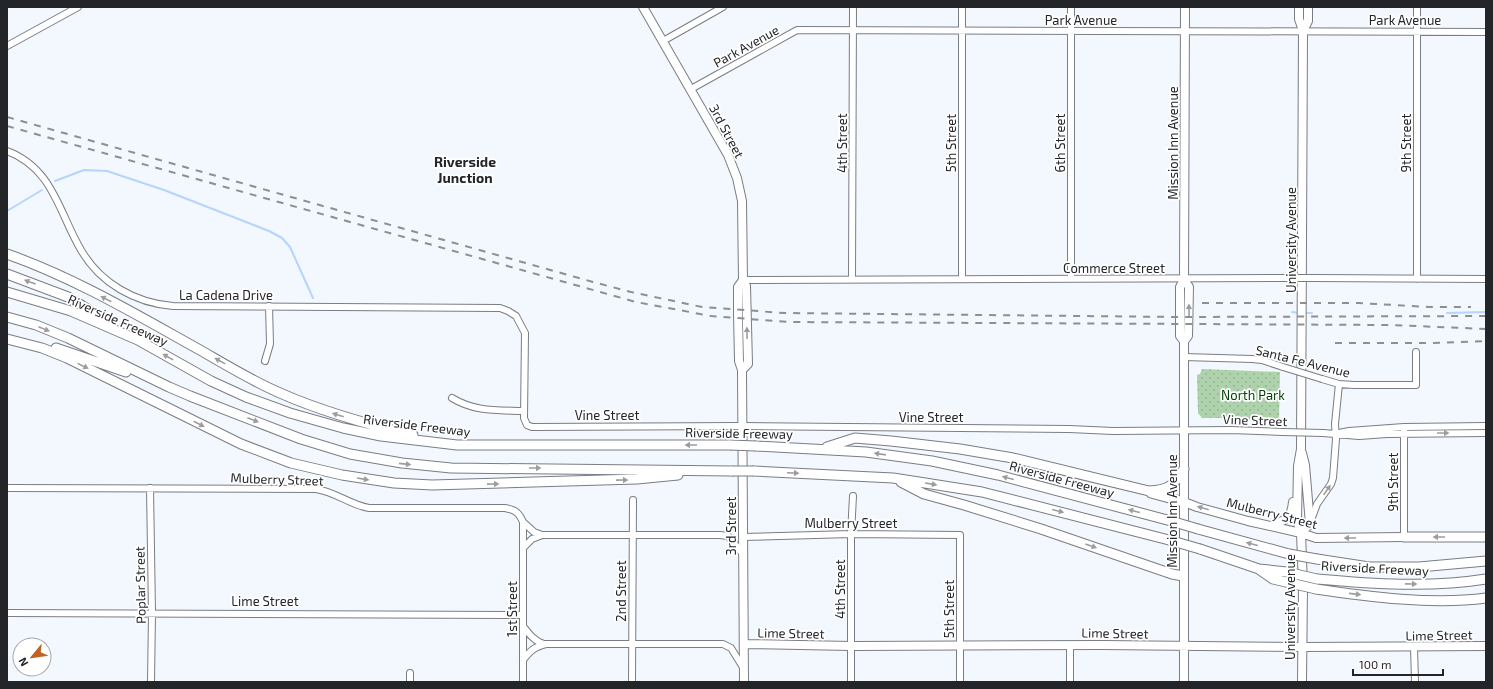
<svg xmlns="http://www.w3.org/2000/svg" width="1493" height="689" viewBox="0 0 1493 689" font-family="'Exo 2',sans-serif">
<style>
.park{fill:url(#park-dots)}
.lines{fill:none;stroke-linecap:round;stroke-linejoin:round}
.stream{stroke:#b5d4ff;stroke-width:2}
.minor-casing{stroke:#797d85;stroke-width:8}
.major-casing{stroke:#797d85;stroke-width:10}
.highway-casing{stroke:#797d85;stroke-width:11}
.minor{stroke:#fff;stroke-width:6}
.major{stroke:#fff;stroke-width:8}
.highway{stroke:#fff;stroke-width:9}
.rail{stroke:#8c8f94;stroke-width:2;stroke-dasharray:7 7;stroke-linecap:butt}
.minor-bridge-casing{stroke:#797d85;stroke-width:8;stroke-linecap:butt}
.highway-bridge-casing{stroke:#797d85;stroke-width:11;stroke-linecap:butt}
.minor-bridge{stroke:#fff;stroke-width:6}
.highway-bridge{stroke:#fff;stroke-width:9}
.oneway{fill:#9c9d9e}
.labels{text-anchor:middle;stroke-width:3.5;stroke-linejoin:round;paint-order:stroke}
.street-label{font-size:13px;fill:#232528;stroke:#fff}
.park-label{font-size:13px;fill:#043d08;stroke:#fff}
.neighbourhood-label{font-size:14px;font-weight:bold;fill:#232528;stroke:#fff}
</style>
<defs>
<pattern id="park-dots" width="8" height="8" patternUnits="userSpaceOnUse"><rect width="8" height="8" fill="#aed3ac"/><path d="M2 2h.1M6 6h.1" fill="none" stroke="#95b594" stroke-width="1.8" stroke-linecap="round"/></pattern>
</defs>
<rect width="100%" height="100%" fill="#f3f7fe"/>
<path class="park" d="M1202 369 1280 372 1279 422 1240 418H1202L1198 413 1197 375 1200 374Z"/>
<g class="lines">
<path class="stream" d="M55 181 84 170 107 171 164 190 269 231 282 238 290 247 313 298
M7 211 42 190
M1292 312 1300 313
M1305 313H1312
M1447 313 1486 312"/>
<defs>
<path id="minor" d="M962 7V279
M663 41 723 7
M7 46 78 7
M691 89 797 30 1486 32
M7 151C53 168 59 213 81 250 100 283 135 303 173 306L500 308 508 311 516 316 525 333 524 418 527 425 532 427 742 426 1069 429 1113 431 1231 430 1283 432
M1313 278 1486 279
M852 279 853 7
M1071 279V7
M1417 279V7
M743 280 1293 278
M1184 357 1252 359 1262 360 1283 367
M265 361 270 344 269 306
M1322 379 1339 384 1354 385H1416V352
M452 398C475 412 497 410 524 411
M1323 433 1359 436 1387 434 1486 433
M1339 433 1349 431 1404 427 1486 426
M7 488 316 489C336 492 350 505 369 508H505C516 510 519 513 523 522V682
M150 488 152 613 151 682
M523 522 534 532 542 535
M1310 523 1317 504 1331 484 1333 478 1336 439 1335 424 1339 384
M743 537 851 534 960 535V682
M1404 537V431
M524 547 532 539 542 535H720L728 536 743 554
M7 613 523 615
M523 626C529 634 534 641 544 644
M1414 647 1415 682
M523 660C530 651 534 647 546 644H723L731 648 744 669
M410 673V682
M632 682 633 500
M851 682V534L853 496
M1070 682V645"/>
<path id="major" d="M643 7 728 155 737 178 742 201 743 280 746 286 748 364 742 370
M1299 7V19L1303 31 1301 449 1298 466 1297 520 1301 533 1303 586 1302 682
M1303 31 1308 21V7
M1184 279 1180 287V336L1184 341V682
M743 280 738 287V314L739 361 742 370 744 682
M1184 341 1188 336 1189 287 1184 279 1185 7
M1184 502 1197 507 1248 521 1301 533 1316 538 1404 537
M1272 526C1287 518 1291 520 1293 502
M1301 533 1310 524 1305 465 1302 453
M744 644 851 646 1102 645 1303 647 1486 646"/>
<path id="highway" d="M7 254C75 278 137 315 200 350 226 365 252 381 280 393 323 412 366 424 413 435
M7 274 68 297 110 323
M7 292 71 311 138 340 211 381 246 397 290 413 343 428 381 436 457 445H730
M7 317 36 325 68 338 169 387 190 396 301 439 350 454 402 463 451 468 732 471
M7 339 42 348 67 358 241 444 291 463 342 475 394 483 432 485 637 479 678 475
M56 348 126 372
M756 446 866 452 932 461 998 475 1171 521
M827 447 855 438 891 441 960 449 1013 458 1149 491C1169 490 1173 486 1184 469
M754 471 893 478 925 483 982 492 1169 540
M901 482 924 494 964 505 1041 529 1172 574 1183 576
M1151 493 1184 502
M1198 529 1289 554
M1404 537H1486
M1200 549 1259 569 1287 572
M1317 559 1369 567H1419L1486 561
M1260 570 1273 579 1286 582
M1317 579C1373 584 1430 588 1486 579
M1316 589C1369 597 1433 605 1486 598"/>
</defs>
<use href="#minor" class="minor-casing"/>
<use href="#major" class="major-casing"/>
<use href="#highway" class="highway-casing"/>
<use href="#minor" class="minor"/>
<use href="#major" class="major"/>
<use href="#highway" class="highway"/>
<path class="rail" d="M7 117 593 282 631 292 702 307 784 313 1180 317 1486 316
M7 126 636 302 711 316 788 322 1392 325 1486 329
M1202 303H1359L1429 307H1471
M1335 343H1430L1486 341"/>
<defs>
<path id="minor-bridge" d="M1293 278H1313
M1283 367 1322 379
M1283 432 1323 433"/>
<path id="highway-bridge" d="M730 445 756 446
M732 471H754
M1171 521 1198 529
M1169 540 1200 549
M1289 554 1317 559
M1287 572 1317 579
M1286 582 1316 589"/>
</defs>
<use href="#minor-bridge" class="minor-bridge-casing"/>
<use href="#highway-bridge" class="highway-bridge-casing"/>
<use href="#minor-bridge" class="minor-bridge"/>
<use href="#highway-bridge" class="highway-bridge"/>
</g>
<defs><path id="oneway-solid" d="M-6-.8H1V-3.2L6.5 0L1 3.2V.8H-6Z"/></defs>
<g class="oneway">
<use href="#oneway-solid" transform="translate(30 282) rotate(-160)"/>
<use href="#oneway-solid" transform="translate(106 299) rotate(-153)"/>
<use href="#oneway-solid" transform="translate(1189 310) rotate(-91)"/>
<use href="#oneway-solid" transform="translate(44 329) rotate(22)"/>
<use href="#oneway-solid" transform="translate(747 333) rotate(-91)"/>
<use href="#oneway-solid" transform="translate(168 357) rotate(-151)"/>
<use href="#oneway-solid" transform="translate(220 361) rotate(-151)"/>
<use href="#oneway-solid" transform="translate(83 366) rotate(26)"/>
<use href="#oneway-solid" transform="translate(338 415) rotate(-163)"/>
<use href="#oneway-solid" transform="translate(253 420) rotate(21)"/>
<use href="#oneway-solid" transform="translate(199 424) rotate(27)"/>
<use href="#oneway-solid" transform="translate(1443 433)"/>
<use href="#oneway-solid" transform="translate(691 445) rotate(180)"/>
<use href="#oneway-solid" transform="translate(880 454) rotate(-172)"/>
<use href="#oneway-solid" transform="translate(405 464) rotate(6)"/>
<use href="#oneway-solid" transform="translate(535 468)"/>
<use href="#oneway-solid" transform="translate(793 473) rotate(3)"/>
<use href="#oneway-solid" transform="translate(1008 478) rotate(-165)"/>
<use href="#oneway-solid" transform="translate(363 479) rotate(9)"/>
<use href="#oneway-solid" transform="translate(622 480) rotate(-1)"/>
<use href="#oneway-solid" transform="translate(493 484) rotate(-1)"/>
<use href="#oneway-solid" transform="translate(931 484) rotate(9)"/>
<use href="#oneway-solid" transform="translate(1327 490) rotate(-55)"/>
<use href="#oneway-solid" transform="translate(1203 508) rotate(-164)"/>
<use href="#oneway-solid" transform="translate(1058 511) rotate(14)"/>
<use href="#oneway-solid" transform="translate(1134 511) rotate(-165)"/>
<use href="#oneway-solid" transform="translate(1439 537) rotate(180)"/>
<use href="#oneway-solid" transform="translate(1350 538) rotate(-180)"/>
<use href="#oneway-solid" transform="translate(1252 544) rotate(-165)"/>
<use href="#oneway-solid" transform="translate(1091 546) rotate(19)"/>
<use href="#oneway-solid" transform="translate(1411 584) rotate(1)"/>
<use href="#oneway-solid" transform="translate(1355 594) rotate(6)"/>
</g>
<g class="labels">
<g class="street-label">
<text x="1081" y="25">Park Avenue</text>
<text x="1405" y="25">Park Avenue</text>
<text transform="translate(746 46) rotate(-29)" y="5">Park Avenue</text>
<text transform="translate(727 131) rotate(62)" y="5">3rd Street</text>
<text transform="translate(842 143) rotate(-90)" y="5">4th Street</text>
<text transform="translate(951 143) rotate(-90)" y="5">5th Street</text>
<text transform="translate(1060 143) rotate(-90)" y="5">6th Street</text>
<text transform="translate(1173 143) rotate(-90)" y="5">Mission Inn Avenue</text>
<text transform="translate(1406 143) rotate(-90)" y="5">9th Street</text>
<text transform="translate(1291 240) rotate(-90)" y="5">University Avenue</text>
<text x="1114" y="273">Commerce Street</text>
<text x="226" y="300">La Cadena Drive</text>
<text transform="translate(118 320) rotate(24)" y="5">Riverside Freeway</text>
<text transform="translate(1303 361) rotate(14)" y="5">Santa Fe Avenue</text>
<text x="607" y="420">Vine Street</text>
<text x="931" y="422">Vine Street</text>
<text transform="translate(1255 420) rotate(2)" y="5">Vine Street</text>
<text transform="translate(417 425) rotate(7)" y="5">Riverside Freeway</text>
<text transform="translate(739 433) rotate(1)" y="5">Riverside Freeway</text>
<text transform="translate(277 479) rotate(2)" y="5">Mulberry Street</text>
<text transform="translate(1062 479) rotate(15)" y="5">Riverside Freeway</text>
<text transform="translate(1393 482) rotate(-90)" y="5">9th Street</text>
<text transform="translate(1172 511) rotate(-90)" y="5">Mission Inn Avenue</text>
<text transform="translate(1272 513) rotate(14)" y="5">Mulberry Street</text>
<text x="851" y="528">Mulberry Street</text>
<text transform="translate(731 526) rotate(-90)" y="5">3rd Street</text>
<text transform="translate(1375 568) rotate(3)" y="5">Riverside Freeway</text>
<text transform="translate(140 585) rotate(-91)" y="5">Poplar Street</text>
<text transform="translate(840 589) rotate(-90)" y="5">4th Street</text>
<text transform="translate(621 591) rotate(-90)" y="5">2nd Street</text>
<text x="265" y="606">Lime Street</text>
<text transform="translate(1290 607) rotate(-90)" y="5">University Avenue</text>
<text transform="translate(512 609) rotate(-90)" y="5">1st Street</text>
<text transform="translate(949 609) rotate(-90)" y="5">5th Street</text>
<text transform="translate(791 633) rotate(1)" y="5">Lime Street</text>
<text transform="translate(1115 633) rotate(1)" y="5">Lime Street</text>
<text transform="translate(1439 635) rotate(-1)" y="5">Lime Street</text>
</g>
<g class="park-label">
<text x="1253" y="400">North Park</text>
</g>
<g class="neighbourhood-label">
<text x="465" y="167">Riverside<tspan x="465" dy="16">Junction</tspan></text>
</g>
</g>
<rect width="1493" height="689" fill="none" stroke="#232528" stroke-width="16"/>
<g transform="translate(32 657) rotate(241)"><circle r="19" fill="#ffffff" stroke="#a7a8a9"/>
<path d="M0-3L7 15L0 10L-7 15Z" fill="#c26122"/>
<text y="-6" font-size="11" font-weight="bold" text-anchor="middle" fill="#232528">N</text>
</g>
<path d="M1353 669v6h90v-6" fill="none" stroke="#232528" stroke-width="2"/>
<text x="1359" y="669" font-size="12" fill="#232528" stroke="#ffffff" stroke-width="3" paint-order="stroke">100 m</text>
</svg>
